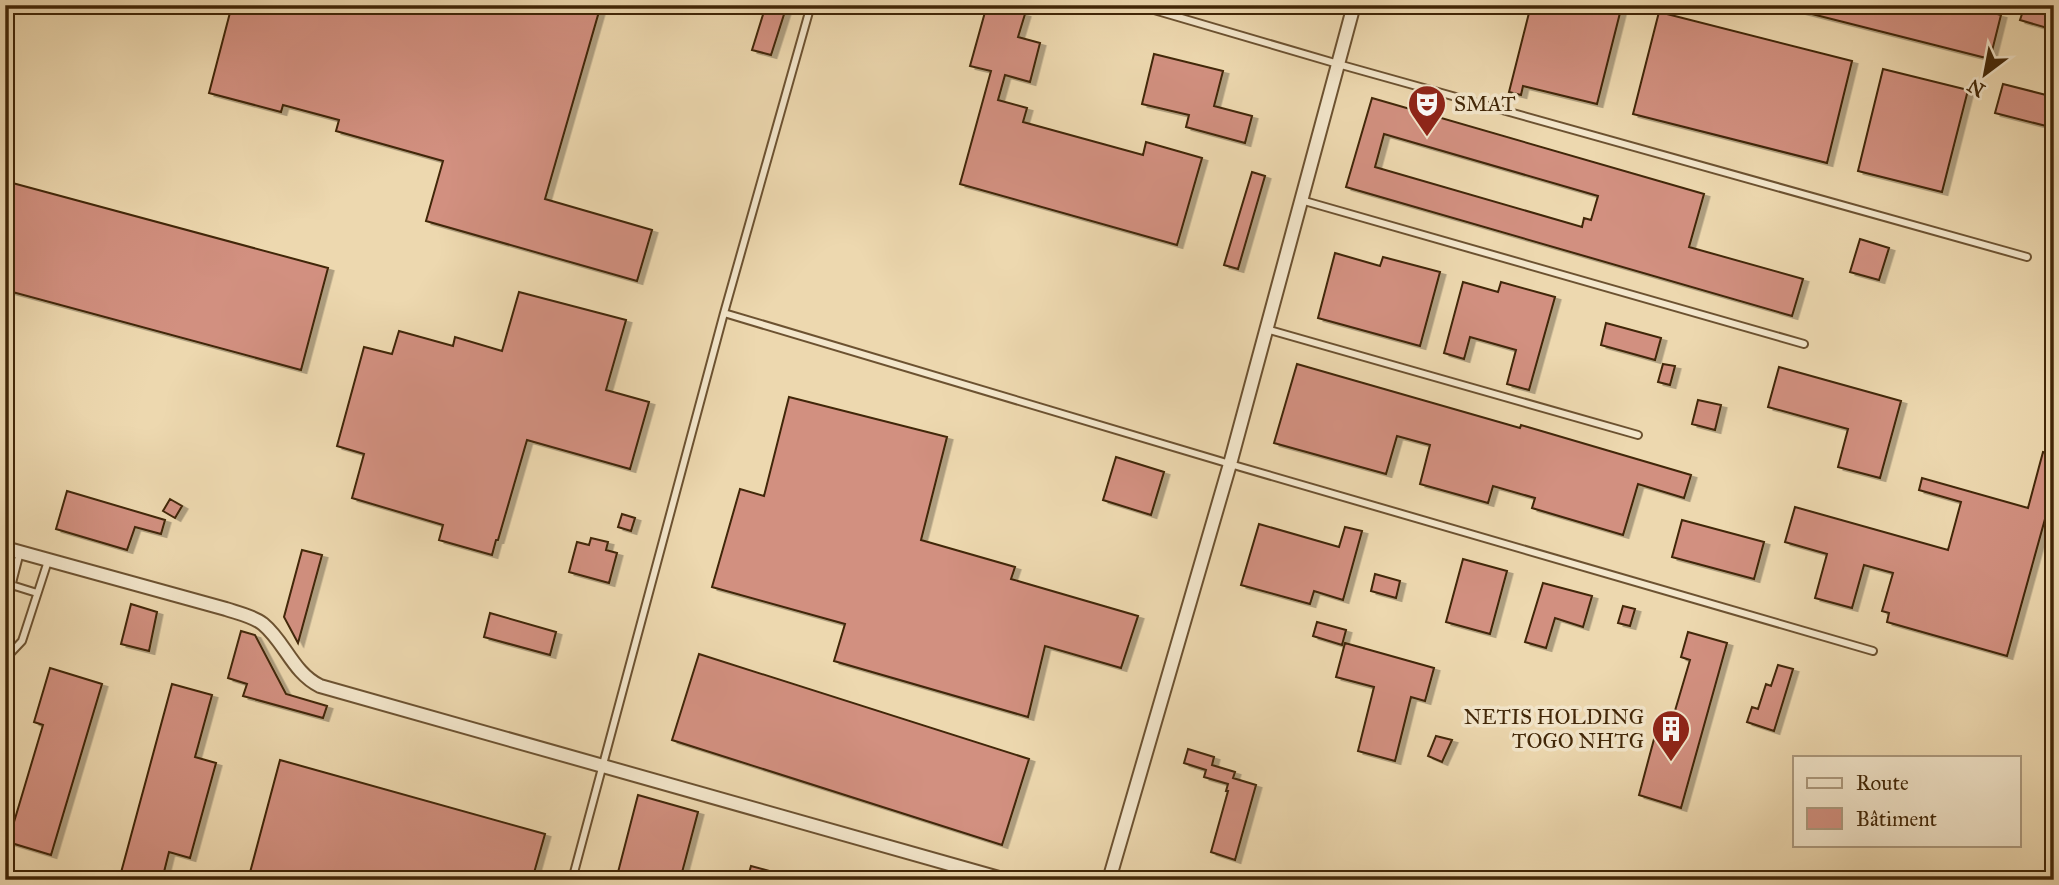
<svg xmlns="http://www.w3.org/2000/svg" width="2059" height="885" viewBox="0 0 2059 885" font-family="'IM FELL Great Primer',serif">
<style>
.building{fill:#d29080;stroke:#412607;stroke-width:2;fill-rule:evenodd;filter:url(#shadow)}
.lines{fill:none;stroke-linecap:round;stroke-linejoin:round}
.lane-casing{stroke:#6c5231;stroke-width:10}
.street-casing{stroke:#6c5231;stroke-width:16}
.lane{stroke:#f3e6cb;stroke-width:6}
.street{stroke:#f3e6cb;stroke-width:12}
.labels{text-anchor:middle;stroke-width:7;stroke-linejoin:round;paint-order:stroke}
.poi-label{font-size:21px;fill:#412607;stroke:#f3e6cb;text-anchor:start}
</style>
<defs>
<filter id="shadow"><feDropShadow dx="5.5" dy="3" stdDeviation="0" flood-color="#0004"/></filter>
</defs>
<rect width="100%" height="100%" fill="#edd8af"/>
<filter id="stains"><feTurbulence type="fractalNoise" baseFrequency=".00286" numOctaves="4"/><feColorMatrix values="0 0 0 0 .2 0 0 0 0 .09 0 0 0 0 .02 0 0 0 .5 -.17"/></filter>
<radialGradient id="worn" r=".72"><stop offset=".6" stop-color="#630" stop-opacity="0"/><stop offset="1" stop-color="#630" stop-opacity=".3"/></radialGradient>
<path class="building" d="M232 5H592L600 8 545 199 652 230 637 281 426 221 443 161 336 131 339 120 283 105 281 112 209 93Z
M766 5H787L771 55 752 50Z
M987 5 1025 14 1018 37 1040 43 1030 82 1005 75 998 100 1027 108 1023 122 1143 155 1146 142 1202 158 1177 245 960 184 991 71 970 66Z
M1531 5H1622L1597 104 1523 86 1521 95 1509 92Z
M1797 5H1964L2001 15 1990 59 1796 10Z
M2025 5H2054V30L2020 20Z
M1659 12 1852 61 1827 163 1633 114Z
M1154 54 1223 71 1214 106 1252 116 1245 143 1186 127 1189 115 1142 104Z
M1883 69 1968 90 1942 192 1858 171Z
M2003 84 2054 97V128L1995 113Z
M1372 98 1704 194 1689 247 1803 279 1792 316 1346 187ZM1384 134 1598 196 1591 220 1584 218 1582 227 1375 167Z
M1252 172 1265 176 1238 269 1224 265Z
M5 181 328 268 301 370 5 290Z
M1860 239 1889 248 1879 280 1850 272Z
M1335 253 1380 266 1383 257 1440 272 1420 346 1318 318Z
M1463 282 1498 292 1501 282 1555 297 1529 390 1507 384 1516 350 1470 337 1464 359 1444 353Z
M519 292 626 320 606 390 649 402 630 469 527 440 498 540H496L492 555 439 540 443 525 352 498 364 454 337 446 364 347 392 354 399 331 453 346 455 337 502 351Z
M1606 323 1661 338 1655 360 1601 345Z
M1297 364 1520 428 1521 425 1691 475 1684 498 1638 484 1623 535 1532 508 1535 498 1493 486 1488 503 1420 484 1430 445 1397 436 1386 474 1274 443Z
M1663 364 1675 366 1670 385 1658 382Z
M1779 367 1901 401 1880 478 1838 467 1848 429 1768 407Z
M789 397 947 437 921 540 1015 567 1011 579 1138 616 1121 668 1045 646 1028 717 834 661 845 624 712 587 740 489 764 496Z
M1698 400 1721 405 1715 430 1692 424Z
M2043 452 2054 455V521L2045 519 2007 656 1887 622 1889 613 1882 611 1893 573 1864 565 1852 608 1815 598 1827 554 1785 542 1795 507 1948 550 1961 502 1919 490 1922 478 2028 508Z
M1116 457 1164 472 1151 515 1103 500Z
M67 491 165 520 161 534 135 527 127 550 56 529Z
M170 499 182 506 175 518 163 511Z
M622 514 635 518 631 531 618 527Z
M1682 520 1764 542 1754 579 1672 557Z
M1259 524 1339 547 1345 527 1362 531 1343 600 1314 591 1310 604 1241 585Z
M591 538 608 542 606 550 617 553 609 583 569 572 577 542 589 545Z
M302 550 322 555 298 643 284 617Z
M1463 559 1507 571 1490 634 1446 622Z
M1375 574 1400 581 1396 598 1371 591Z
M1543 583 1592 596 1583 627 1555 618 1546 648 1525 642Z
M131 604 157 612 149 651 121 644Z
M1623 606 1635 609 1630 626 1618 623Z
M490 613 556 632 550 655 484 637Z
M1317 622 1346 630 1342 645 1313 636Z
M241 631 255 635 286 694 327 706 323 718 243 696 247 684 228 678Z
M1688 632 1727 643 1681 808 1639 795 1657 728 1669 731 1690 660 1681 657Z
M1345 643 1434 668 1425 701 1411 697 1395 761 1358 751 1374 687 1336 677Z
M699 654 1029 759 1002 845 672 740Z
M1778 665 1793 669 1774 731 1747 722 1752 707 1758 709 1766 684 1771 686Z
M50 668 102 684 51 855 8 842 43 725 34 722Z
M172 684 212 695 195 757 216 763 190 858 169 852 162 880H119Z
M1436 736 1452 740 1442 762 1428 756Z
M1188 749 1214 757 1212 765 1235 772 1233 778 1256 785 1235 860 1211 852 1228 791H1226L1228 784 1204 777 1206 770 1184 763Z
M280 760 545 834 532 880H248Z
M638 795 698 812 680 880H616Z
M751 866 788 876V880H747Z"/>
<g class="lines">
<defs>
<path id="lane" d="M1137 5 1338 64 2027 257
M1301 200 1804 344
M724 313 1230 464 1873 651
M1266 329 1638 435
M5 583 37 593
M5 610 20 552
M5 659 22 641 48 561
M572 880 724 313 811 5"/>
<path id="street" d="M5 548 226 609C238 613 253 616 263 624 285 642 293 673 320 686L1006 880
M1109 880 1230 464 1354 5"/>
</defs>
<use href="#lane" class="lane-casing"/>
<use href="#street" class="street-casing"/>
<use href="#lane" class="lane"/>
<use href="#street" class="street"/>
</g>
<defs>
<symbol id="theatre-pin" viewBox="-11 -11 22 30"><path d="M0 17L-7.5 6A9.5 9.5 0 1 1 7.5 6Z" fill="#8f2418" stroke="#f3e6cb"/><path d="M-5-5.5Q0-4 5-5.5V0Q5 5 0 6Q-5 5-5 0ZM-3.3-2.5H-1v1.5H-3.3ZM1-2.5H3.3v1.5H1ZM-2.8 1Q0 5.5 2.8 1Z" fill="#fff"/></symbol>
<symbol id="building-pin" viewBox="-11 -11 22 30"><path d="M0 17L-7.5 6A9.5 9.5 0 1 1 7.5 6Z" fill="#8f2418" stroke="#f3e6cb"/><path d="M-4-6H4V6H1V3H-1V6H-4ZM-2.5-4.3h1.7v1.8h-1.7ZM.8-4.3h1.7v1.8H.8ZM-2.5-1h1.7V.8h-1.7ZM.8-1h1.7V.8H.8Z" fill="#fff"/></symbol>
</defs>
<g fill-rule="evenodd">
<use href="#theatre-pin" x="1405" y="82" width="44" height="60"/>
<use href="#building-pin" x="1649" y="707" width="44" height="60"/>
</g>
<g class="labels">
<g class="poi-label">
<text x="1454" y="111">SMAT</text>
<text x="1644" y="724" text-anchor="end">NETIS HOLDING<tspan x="1644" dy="24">TOGO NHTG</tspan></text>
</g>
</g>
<rect width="2059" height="885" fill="none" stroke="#edd8af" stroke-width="28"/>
<rect x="7" y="7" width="2045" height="871" fill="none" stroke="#412607" stroke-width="3.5"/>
<rect x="14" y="14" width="2031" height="857" fill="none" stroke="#412607" stroke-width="2"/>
<rect x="1793" y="756" width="228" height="91" fill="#f3e6cb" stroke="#ac997d" stroke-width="2"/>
<rect x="1807" y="778" width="35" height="10" fill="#f3e6cb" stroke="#ac997d" stroke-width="2"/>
<text x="1856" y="790" font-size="21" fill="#412607">Route</text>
<rect x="1807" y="808" width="35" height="21" fill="#d29080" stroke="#ac997d" stroke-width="2"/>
<text x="1856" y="826" font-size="21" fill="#412607">Bâtiment</text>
<g transform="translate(1985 74) rotate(212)" stroke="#f3e6cb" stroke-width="5" paint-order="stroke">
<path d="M0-5L12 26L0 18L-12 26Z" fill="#412607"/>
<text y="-10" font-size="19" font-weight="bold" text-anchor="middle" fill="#412607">N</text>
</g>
<rect width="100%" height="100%" filter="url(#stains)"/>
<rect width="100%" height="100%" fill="url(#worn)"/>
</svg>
